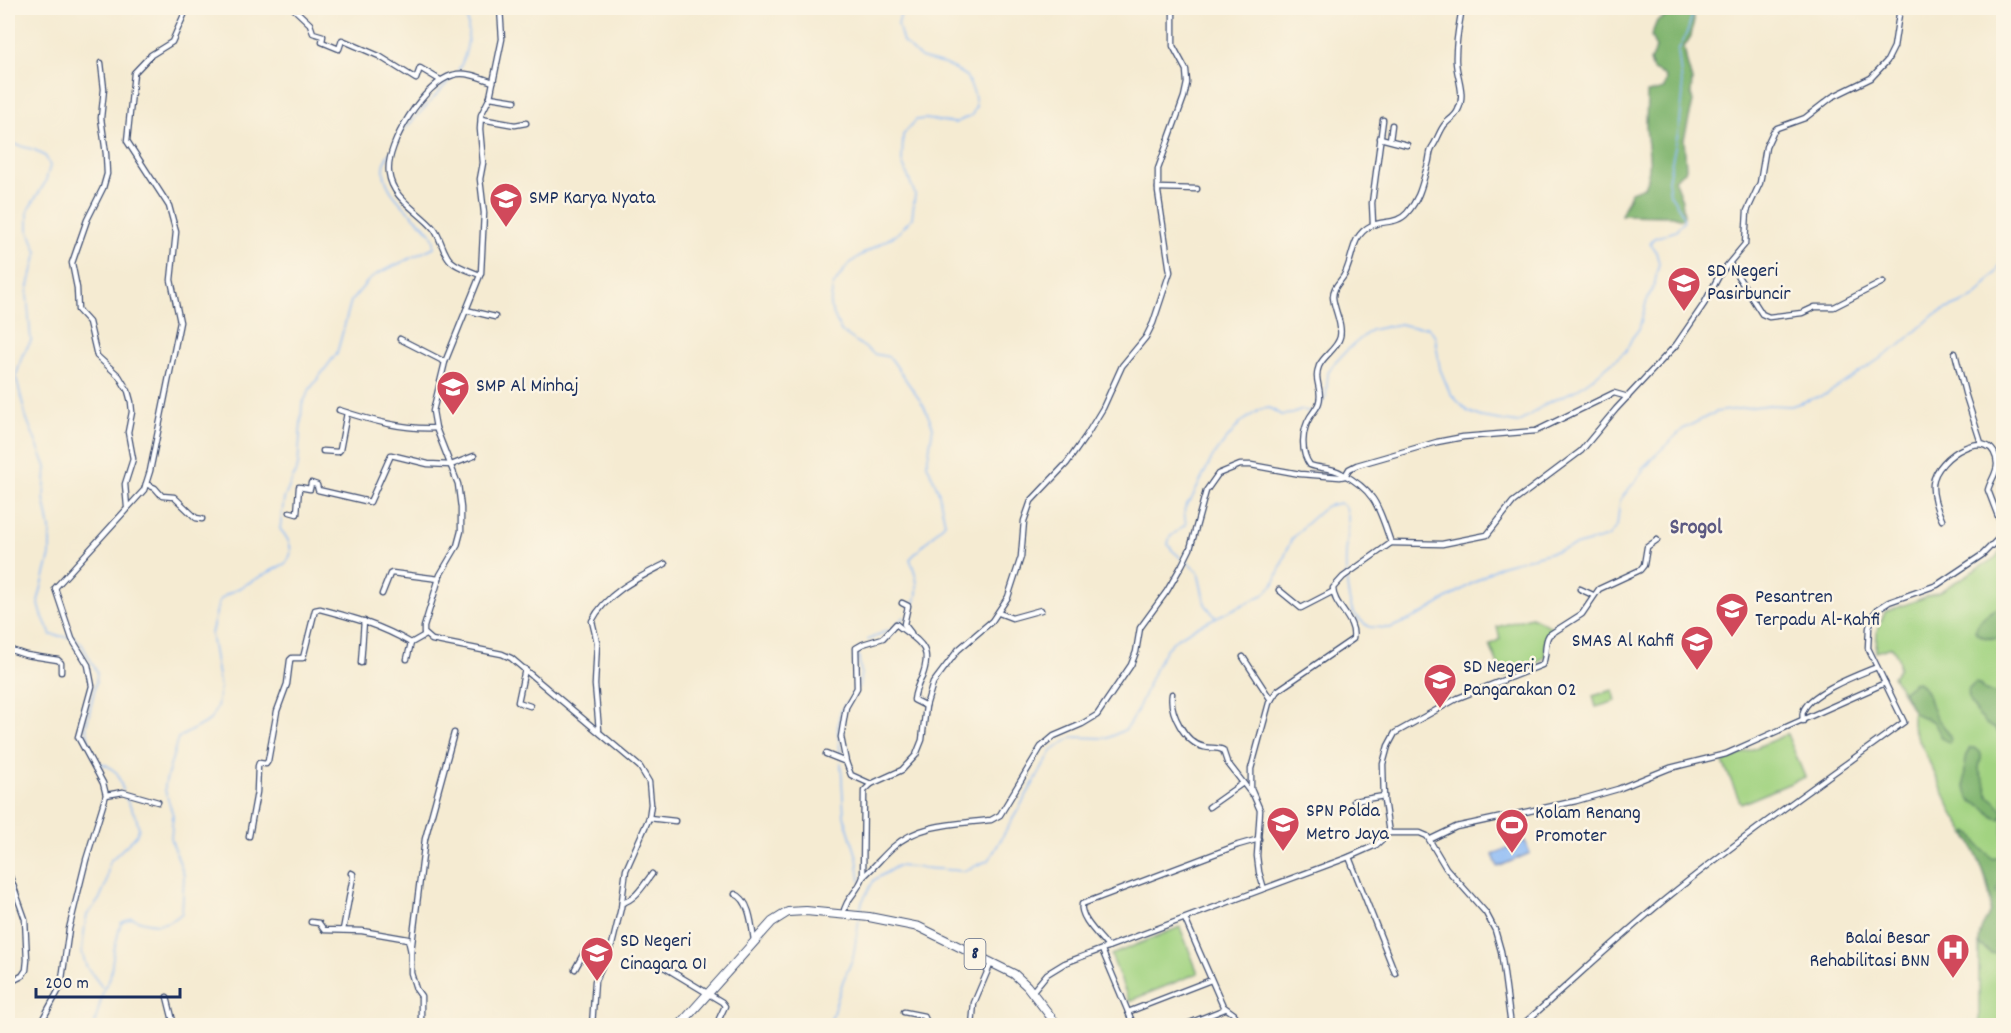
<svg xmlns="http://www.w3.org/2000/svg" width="2011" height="1033" font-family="Dekko,sans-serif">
<rect width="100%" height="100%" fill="#fcf5e5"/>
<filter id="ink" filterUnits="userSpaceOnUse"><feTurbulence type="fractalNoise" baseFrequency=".0167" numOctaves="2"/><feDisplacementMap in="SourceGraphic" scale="12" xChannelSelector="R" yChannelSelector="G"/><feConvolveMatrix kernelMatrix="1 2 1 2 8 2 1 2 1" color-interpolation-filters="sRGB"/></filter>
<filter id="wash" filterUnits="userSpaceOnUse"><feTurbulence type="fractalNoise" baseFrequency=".008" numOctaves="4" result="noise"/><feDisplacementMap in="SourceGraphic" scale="24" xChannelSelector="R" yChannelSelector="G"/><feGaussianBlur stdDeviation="1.35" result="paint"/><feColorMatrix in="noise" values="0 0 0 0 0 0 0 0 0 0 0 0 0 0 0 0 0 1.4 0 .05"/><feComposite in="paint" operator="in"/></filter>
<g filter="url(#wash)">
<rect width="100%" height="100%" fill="#f5ebd2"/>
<!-- green -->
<g fill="#a2d381" stroke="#5e8170" stroke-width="1.5">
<path d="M2003 549V938L2001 930 1984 925 1990 912 1991 903 1986 880 1976 850 1954 815 1912 725V715L1914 713 1893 676C1903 667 1899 657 1892 647L1876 652 1877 631 1885 612 1939 592 1995 558Z"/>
<path d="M1531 617 1552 627 1545 639V656C1532 669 1520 673 1503 677L1490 645 1500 639 1497 627Z"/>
<polygon points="1613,690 1616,701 1596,707 1593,696"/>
<polygon points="1787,734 1805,777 1741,804 1723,762"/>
<polygon points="1180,927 1198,973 1129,1001 1111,955"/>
<polygon points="1979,944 1990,952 2003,955 2004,1025 1979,1026"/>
</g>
<!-- forest -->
<g fill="#81b56f" stroke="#4e7266" stroke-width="1.5">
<path d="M1669 8H1691L1694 20 1691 36 1684 47 1687 63 1692 80 1691 94 1693 102 1684 139 1686 168 1685 172 1674 179 1682 200 1684 216 1681 219 1673 216 1621 215 1631 192 1644 187C1654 165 1647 148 1646 126 1646 115 1647 104 1647 93L1664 89 1666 79 1664 75 1653 70 1650 61 1656 48 1651 36 1657 21 1669 15Z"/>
<path d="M2003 606V634L1996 639C1987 638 1981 638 1975 631 1980 616 1990 611 2003 606Z"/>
<path d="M1917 682C1930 689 1929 704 1935 715 1940 724 1948 728 1951 739L1949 743 1942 738 1934 722 1914 713 1903 691 1913 683Z"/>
<polygon points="1975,683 1979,684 1985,691 1998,694 2003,700 2003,742 1996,729 1988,725 1979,716 1969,699 1968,690"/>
<path d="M1970 748H1974C1987 756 1979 758 1979 769 1980 778 1988 782 1988 796L1995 801 2003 811V815L2000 819C1991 818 1991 813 1985 808 1980 803 1973 804 1969 798 1962 790 1964 756 1970 748Z"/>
<path d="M1968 832 1972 834 1980 847 1993 859 2003 855V874L1997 892 2003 894V926L2001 930 2003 938V955L1991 953 1979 944C1979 940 1979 935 1981 930 1983 923 1989 918 1990 910 1994 884 1976 857 1967 834Z"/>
</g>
<!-- water -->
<polygon fill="#8bbaf6" stroke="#5374aa" stroke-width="1.5" points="1525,841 1530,853 1498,867 1493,855"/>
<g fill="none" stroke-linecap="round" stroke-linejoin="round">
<!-- stream -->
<g stroke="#8bbaf6" stroke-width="1.5">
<path d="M902 8 898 25 903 42 921 58 947 65 966 76 974 93 976 106 972 115 955 123 925 119 916 120 903 135 902 162 915 194 912 218 897 234 858 257 847 266 833 286 830 306 841 331 874 354 889 357 892 360 924 406 933 427 927 464 938 490 945 523 910 559C917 576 922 595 910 611"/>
<path d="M458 71C469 52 471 28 465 8"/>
<polyline points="403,131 453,77"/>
<polyline points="8,133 13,144 35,150 46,157 50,166 45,183 28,210 28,229 37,252 27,294 31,341 22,356 16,377 26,417 46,467 44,498 50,529 50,555 38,601 42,615 51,635 68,637"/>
<path d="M1182 559 1172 550 1168 544 1170 537 1186 524C1184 514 1182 507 1191 500L1213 456 1240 423 1261 409 1270 408 1281 415 1292 414 1302 410 1317 413 1326 396 1328 373 1333 365 1347 350 1371 330 1400 324 1412 327H1428L1435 336 1440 369 1450 393 1467 411 1481 417 1518 423 1547 403 1576 390 1594 377 1626 351 1632 338 1639 329 1646 303 1655 282 1659 263 1656 252 1650 244 1654 238 1676 231 1684 220 1680 209 1670 194 1668 180 1680 123 1683 93 1678 51 1688 30 1692 16 1691 8"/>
<polyline points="1187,561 1198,572 1205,604 1216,618"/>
<polyline points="897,624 904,617"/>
<polyline points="73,636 81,643 97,672 96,682 86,727 93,756 98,762 108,766 117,773 123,790"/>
<polyline points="868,640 888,630"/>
<polyline points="858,654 861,672 859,687"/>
<path d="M841 758C839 739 833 718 847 702"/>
<polyline points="841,763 844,816 857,857 860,881"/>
<path d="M860 912 862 902 874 880 897 866 964 871 989 860 1052 751 1072 737 1108 738 1126 729 1137 711 1157 665 1166 649 1177 638 1200 625 1263 595 1274 584 1291 540 1305 525 1326 506 1340 503 1346 507C1351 523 1347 538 1346 554 1345 566 1347 601 1353 611 1356 617 1364 624 1370 627L1390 628 1424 613 1500 566 1608 537 1617 526 1620 500 1652 460 1641 469 1683 429 1716 412 1768 405 1791 406 1827 394 1899 346 1935 314 1974 298 1996 273 2004 258"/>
<polyline points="102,987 86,966 82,952 85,925 87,915 99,900 106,884 109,862 136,836 139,828 136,817 124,795"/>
<path d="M94 1026 104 988 110 978 114 950 121 923 132 918C150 925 167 928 182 913L184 875 171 839 173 815 165 790V784L178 738 210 720 217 707 220 688 211 634 219 601 226 595 286 563C296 551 289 539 280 529L284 499 298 466 302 405 310 389 337 353 351 301 368 281 377 274 434 247V240L431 233C413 213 369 185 389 153"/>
<polyline points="829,1026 843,981 853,958 859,920"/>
</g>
</g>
</g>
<g filter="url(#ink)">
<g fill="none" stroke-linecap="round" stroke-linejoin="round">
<defs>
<g id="street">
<polyline points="293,8 310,24 313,33 323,36 322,42 339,49 342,40 379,56 416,79 420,68 440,80"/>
<polyline points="500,8 502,39 490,97 481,115 480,129 483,163 480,179 484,213 481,273 445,362 433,411 436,428 458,484 461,508 461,531 457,546 440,575 424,627 424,633 432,640 502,654 511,658 640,767 649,782 651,804 649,818 626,870 621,908 612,945 595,981 592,1026"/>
<polyline points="101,63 104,89 101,118 106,154 107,174 103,188 87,220 72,263 77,288 78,310 89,322 97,356 119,376 128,391 131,402 132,412 128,432 133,459 125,484 127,507"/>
<polyline points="490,97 515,101"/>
<polyline points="481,119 515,125 526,123"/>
<polyline points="1380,138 1407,145"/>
<polyline points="1390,140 1392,125"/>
<polyline points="1158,188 1197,189"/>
<polyline points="1373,224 1372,203 1383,120"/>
<polyline points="1730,264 1762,314 1769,317 1802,313 1815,307 1834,307 1883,282"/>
<path d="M480 275C471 271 459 268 451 261 443 254 441 238 434 229 419 211 392 199 389 173 385 145 425 82 453 75 466 71 481 78 493 82"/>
<polyline points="466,310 495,317"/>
<polyline points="400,339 445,362"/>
<polyline points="1955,353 1965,393 1981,443"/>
<path d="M339 410C369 420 404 430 436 428"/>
<polyline points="323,451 338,452 340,450 347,413"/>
<polyline points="146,484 155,488 162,496 174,497 196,518 202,519"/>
<polyline points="290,512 297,514 299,487 310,489 311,483 317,485 318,490 370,502 391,455 428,464 451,465 474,456"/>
<path d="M1942 520C1937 509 1932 497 1933 484 1935 456 1994 422 1997 464 1997 474 1990 481 1988 490L2004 532"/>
<polyline points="1391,543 1442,544 1487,535 1513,502 1581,451 1616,409 1676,345 1704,304 1720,274 1745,244 1747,211 1760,183 1766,147 1773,132 1777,128 1805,118 1832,97 1871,78 1887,61 1894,47 1900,8"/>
<polyline points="1580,589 1593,595"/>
<polyline points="1279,590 1301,608 1332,592"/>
<polyline points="382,594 390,574 392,573 439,579"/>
<polyline points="902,603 908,606 904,624 911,633"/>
<polyline points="999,613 1012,618 1041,610"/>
<polyline points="8,649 26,655 58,660 61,663 61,672"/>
<polyline points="1243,657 1271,700"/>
<polyline points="407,659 411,643"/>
<polyline points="361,663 364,621"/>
<polyline points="525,669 518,702 530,706"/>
<path d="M1172 694C1169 712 1185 743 1204 747 1210 749 1216 747 1223 750L1227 762 1251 793"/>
<path d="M1803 721C1803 720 1802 713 1803 712 1808 693 1860 674 1877 667"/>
<path d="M599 730 595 685 597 642 592 621C606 593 638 578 665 564"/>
<polyline points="826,754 846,762 851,775 871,784"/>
<path d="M846 762 841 737 846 707 857 688 856 648 863 644 883 638 896 624C918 642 934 645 922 677 918 684 915 692 914 700L926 706"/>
<polyline points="106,795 123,792 158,802"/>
<polyline points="1354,801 1384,796"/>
<polyline points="1209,807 1243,783"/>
<polyline points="649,818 675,821"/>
<path d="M1389 833 1384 800 1383 764 1388 746 1395 733 1458 698 1542 665C1548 656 1543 644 1549 635L1582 614 1599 589 1640 570 1644 565 1647 547 1657 540"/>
<path d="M249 836 257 792 258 766 259 763 266 764 268 761 277 711 287 684 290 660 292 658H303L315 610 320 609C354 618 380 625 411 643L425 635"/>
<polyline points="1431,839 1456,827 1576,801 1618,789 1670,768 1726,754 1885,683"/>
<polyline points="1349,857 1395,973"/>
<polyline points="8,871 25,919 27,960 26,970 22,976 8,983"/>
<path d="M864 876C874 867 883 856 893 847 920 823 957 824 991 820L1000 815 1041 747 1054 736 1082 724 1097 715 1131 665 1136 652 1140 628 1167 591 1182 565 1190 549 1206 491 1218 474 1240 465H1251L1300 474 1340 477 1345 476 1349 469 1357 465 1437 442 1463 437 1536 431 1614 393 1628 397"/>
<path d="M1264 889 1259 872 1257 856 1260 810 1251 789V769L1269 703 1277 691 1353 639C1357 619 1333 606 1333 588L1343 577 1391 543C1379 508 1376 491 1341 473 1332 467 1320 469 1310 465 1300 452 1302 430 1310 417 1313 412 1318 407 1319 402 1323 389 1313 381 1319 366 1324 355 1337 349 1340 337 1343 324 1334 310 1333 297 1333 288 1338 284 1343 277 1350 267 1351 251 1357 239 1372 214 1393 229 1407 213 1421 197 1422 183 1428 164 1430 158 1429 151 1433 146 1437 140 1439 133 1443 127 1447 120 1455 118 1458 110 1466 94 1457 78 1456 62 1455 44 1459 25 1462 8"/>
<path d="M735 894C750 899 752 927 754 941"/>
<path d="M622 903C636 899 643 886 652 874"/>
<path d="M843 915C845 899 858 892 863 877L864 791 871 784 902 770 916 755 922 740 926 706 933 683 958 650 992 621 1008 597 1021 557 1024 521 1031 501 1067 463 1086 436 1103 408 1122 366 1146 337 1153 323 1170 272 1158 192V169L1184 97 1187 83 1186 70 1173 46V8"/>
<polyline points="1185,919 1223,1006 1234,1014 1243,1026"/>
<polyline points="311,922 319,923 324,930 362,931 408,939 411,952 411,973 416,989 421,996 421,1026"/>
<polyline points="343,930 353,877 353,874 351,873"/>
<path d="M1108 947C1100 936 1079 918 1082 904L1238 845 1259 839"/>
<polyline points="1102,950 1134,1026"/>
<polyline points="411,952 425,839 454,733"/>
<polyline points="659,968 664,967 722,1002 725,1006 719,1019"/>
<polyline points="575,969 585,951 594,949 608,954"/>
<polyline points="1032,992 1047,974 1065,963 1349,857 1376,845 1389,833 1420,833 1427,836 1446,868 1486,913 1495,930 1501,951 1511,1026"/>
<polyline points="904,1012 924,1016 929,1026"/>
<polyline points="1128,1012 1211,980"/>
<polyline points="39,1026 61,986 69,929 86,860 106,795 103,783 78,737 92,686 88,665 72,639 55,588 144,490 150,471 180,322 171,280 176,232 169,206 127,141 134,73 151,55 172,42 187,8"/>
<polyline points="166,1026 173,1021 167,997"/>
<polyline points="972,1026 974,1003 991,963"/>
<polyline points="1182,1026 1225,1009"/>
<path d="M1521 1026C1572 982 1620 935 1673 893 1747 833 1826 779 1904 722L1868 648 1869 628 1873 615 1878 609 1889 602 1937 585 1982 555 2004 533"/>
</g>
<polyline id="highway" points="679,1026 772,922 788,912 806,911 869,917 919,927 1014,974 1027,986 1058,1026"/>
</defs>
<!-- street casing -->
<use href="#street" stroke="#3c4b6f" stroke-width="7"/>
<!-- highway casing -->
<use href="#highway" stroke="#3c4b6f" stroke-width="10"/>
<!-- street -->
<use href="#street" stroke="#fff" stroke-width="4.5"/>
<!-- highway -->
<use href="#highway" stroke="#fff" stroke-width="8"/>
</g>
</g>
<!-- icons -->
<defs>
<symbol id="school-pin" viewBox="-11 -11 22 30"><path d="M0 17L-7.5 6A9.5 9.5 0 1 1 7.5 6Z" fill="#d1495b" stroke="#fcf5e5"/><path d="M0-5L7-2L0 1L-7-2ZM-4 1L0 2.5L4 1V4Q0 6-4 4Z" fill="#fff"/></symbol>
<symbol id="university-pin" viewBox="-11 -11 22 30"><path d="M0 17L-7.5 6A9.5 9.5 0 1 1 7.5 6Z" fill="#d1495b" stroke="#fcf5e5"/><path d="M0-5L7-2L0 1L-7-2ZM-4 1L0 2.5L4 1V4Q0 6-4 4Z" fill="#fff"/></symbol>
<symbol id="stadium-pin" viewBox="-11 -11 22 30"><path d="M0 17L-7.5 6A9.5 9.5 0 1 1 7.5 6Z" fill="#d1495b" stroke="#fcf5e5"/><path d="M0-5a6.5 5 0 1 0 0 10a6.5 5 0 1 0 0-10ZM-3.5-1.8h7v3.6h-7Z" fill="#fff"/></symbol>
<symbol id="hospital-pin" viewBox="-11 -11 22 30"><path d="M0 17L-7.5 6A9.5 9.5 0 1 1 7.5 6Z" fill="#d1495b" stroke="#fcf5e5"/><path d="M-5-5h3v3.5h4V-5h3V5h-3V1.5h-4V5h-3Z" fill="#fff"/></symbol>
</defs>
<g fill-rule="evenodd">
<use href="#school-pin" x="487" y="180" width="38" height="52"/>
<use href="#school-pin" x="1665" y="264" width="38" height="52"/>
<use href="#school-pin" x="434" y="368" width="38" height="52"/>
<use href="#school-pin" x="1713" y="590" width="38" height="52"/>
<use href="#school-pin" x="1678" y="623" width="38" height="52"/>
<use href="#school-pin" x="1421" y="661" width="38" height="52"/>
<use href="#university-pin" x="1264" y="804" width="38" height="52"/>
<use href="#stadium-pin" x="1493" y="806" width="38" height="52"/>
<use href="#hospital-pin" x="1934" y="931" width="38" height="52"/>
<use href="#school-pin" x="578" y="934" width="38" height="52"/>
</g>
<g text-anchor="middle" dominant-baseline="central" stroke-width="5" stroke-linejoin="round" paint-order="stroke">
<!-- shield labels -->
<rect fill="#fcf5e5" stroke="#5e6a86" stroke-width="1.5" x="964.5" y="939" width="21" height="30" rx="4.5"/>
<g font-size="18" font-weight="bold" fill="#1b2f5e">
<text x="975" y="954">8</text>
</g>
<!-- poi labels -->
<g font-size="20" fill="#1b2f5e" stroke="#fcf5e5" text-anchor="start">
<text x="529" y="199">SMP Karya Nyata</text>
<text x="1707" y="272">SD Negeri<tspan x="1707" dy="23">Pasirbuncir</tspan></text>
<text x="476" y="387">SMP Al Minhaj</text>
<text x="1755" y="598">Pesantren<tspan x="1755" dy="23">Terpadu Al-Kahfi</tspan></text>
<text x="1674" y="642" text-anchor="end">SMAS Al Kahfi</text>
<text x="1463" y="668">SD Negeri<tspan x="1463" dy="23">Pangarakan 02</tspan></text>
<text x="1306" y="812">SPN Polda<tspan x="1306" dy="23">Metro Jaya</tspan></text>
<text x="1535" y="814">Kolam Renang<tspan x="1535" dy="23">Promoter</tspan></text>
<text x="1930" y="939" text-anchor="end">Balai Besar<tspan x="1930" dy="23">Rehabilitasi BNN</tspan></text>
<text x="620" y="942">SD Negeri<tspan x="620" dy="23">Cinagara 01</tspan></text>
</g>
<!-- quarter labels -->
<g font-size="22" font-weight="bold" fill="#5c5a83" stroke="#fcf5e5">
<text x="1696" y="528">Srogol</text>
</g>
</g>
<!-- margin -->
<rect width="2011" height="1033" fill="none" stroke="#fcf5e5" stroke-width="30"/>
<!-- scale -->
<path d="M36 988v9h144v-9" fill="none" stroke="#1b2f5e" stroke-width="3"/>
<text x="45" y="988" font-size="18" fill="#1b2f5e" stroke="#fcf5e5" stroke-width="4.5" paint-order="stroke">200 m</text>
</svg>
